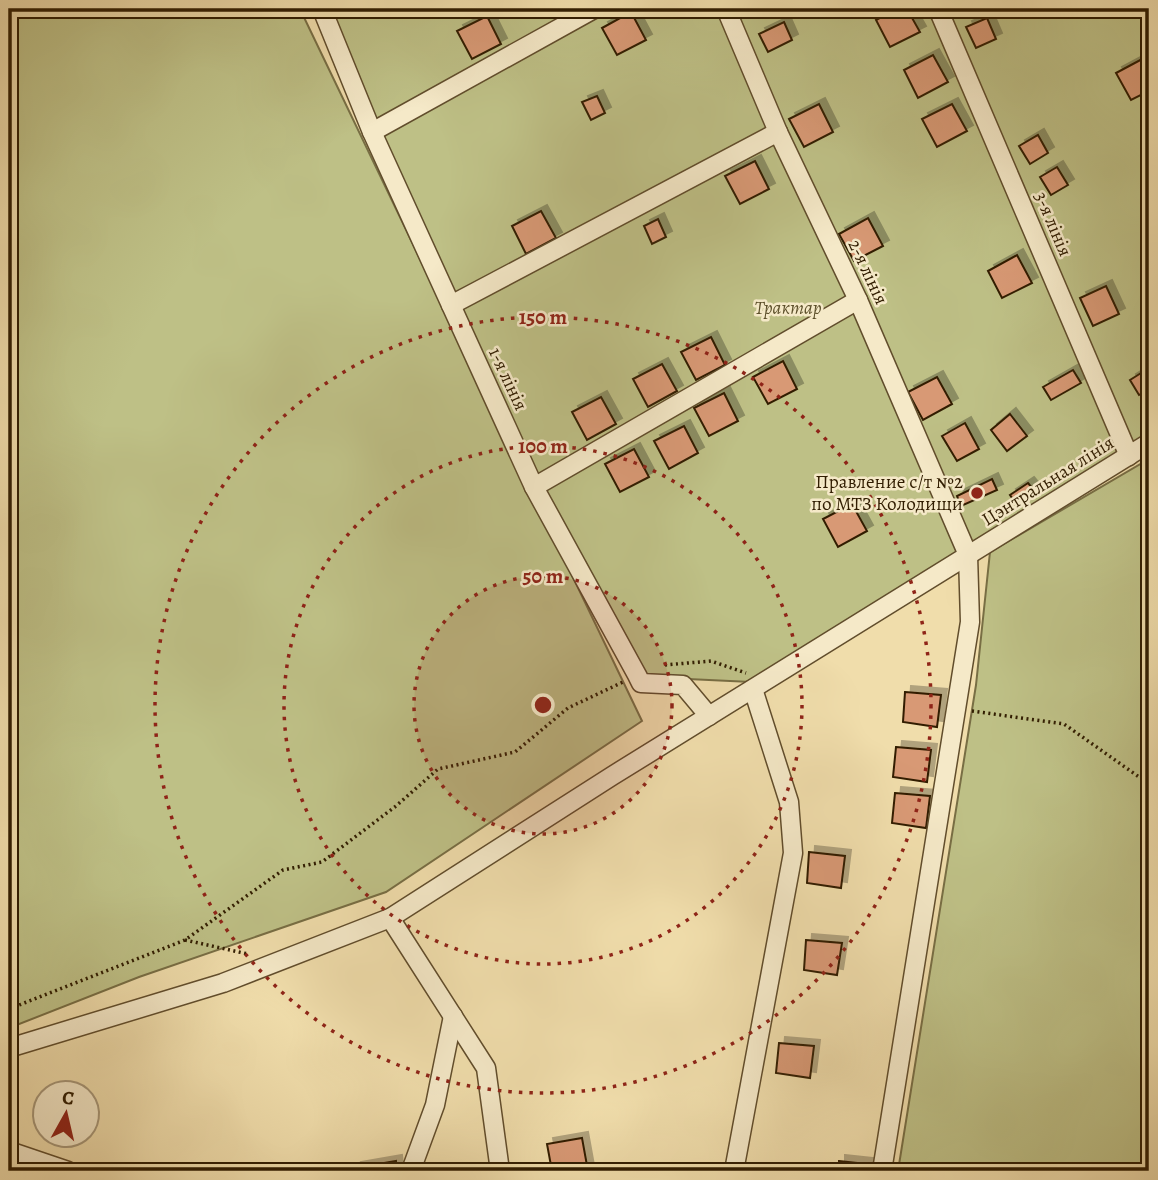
<svg xmlns="http://www.w3.org/2000/svg" width="1158" height="1180" font-family="Alegreya,serif">
<defs>
<filter id="shadow"><feDropShadow dx="6" dy="-6" stdDeviation="0" flood-color="#0004"/></filter>
</defs>
<rect width="100%" height="100%" fill="#f0ddab"/>
<filter id="stains"><feTurbulence type="fractalNoise" baseFrequency=".00286" numOctaves="4"/><feColorMatrix values="0 0 0 0 .2 0 0 0 0 .09 0 0 0 0 .02 0 0 0 .5 -.17"/></filter>
<radialGradient id="worn" r=".72"><stop offset=".6" stop-color="#630" stop-opacity="0"/><stop offset="1" stop-color="#630" stop-opacity=".3"/></radialGradient>
<!-- green -->
<g fill="#bec086" stroke="#786e44" stroke-width="2">
<polygon points="9,9 300,9 642,721 386,892 139,977 9,1028"/>
<polygon points="329,9 1149,9 1149,434 751,682 646,677 541,484 379,130"/>
<polygon points="1149,459 1149,1171 898,1171 976,685 990,552"/>
</g>
<!-- building -->
<g fill="#d89975" stroke="#311d01" stroke-width="2" filter="url(#shadow)">
<polygon points="896,9 907,9 920,32 890,47 876,20"/>
<polygon points="631,12 646,40 617,55 602,28"/>
<polygon points="487,16 501,44 472,59 457,31"/>
<polygon points="987,18 996,39 976,48 966,27"/>
<polygon points="784,22 792,40 768,52 759,34"/>
<polygon points="933,55 948,82 918,98 904,70"/>
<polygon points="1146,57 1149,64 1149,91 1131,100 1116,73"/>
<polygon points="597,96 605,113 591,120 582,102"/>
<polygon points="819,104 833,132 804,147 789,119"/>
<polygon points="952,104 967,131 937,147 922,119"/>
<polygon points="1038,135 1048,153 1030,164 1019,146"/>
<polygon points="755,161 769,189 740,204 725,176"/>
<polygon points="1057,167 1068,185 1051,195 1040,177"/>
<polygon points="541,211 556,238 526,254 512,226"/>
<polygon points="868,218 883,246 854,261 839,234"/>
<polygon points="658,219 666,237 652,244 644,226"/>
<polygon points="1017,255 1032,283 1002,298 988,271"/>
<polygon points="1106,286 1119,314 1093,326 1080,298"/>
<polygon points="711,337 725,365 696,380 681,352"/>
<polygon points="783,361 797,389 768,404 753,377"/>
<polygon points="662,364 677,391 648,407 633,379"/>
<polygon points="1149,368 1149,389 1139,395 1130,380"/>
<polygon points="1073,370 1081,383 1051,400 1043,387"/>
<polygon points="937,377 952,404 923,420 908,392"/>
<polygon points="724,393 738,421 709,436 694,408"/>
<polygon points="601,397 616,424 587,440 572,412"/>
<polygon points="1010,414 1027,436 1007,451 991,430"/>
<polygon points="965,423 979,449 957,461 942,436"/>
<polygon points="684,426 698,453 669,469 654,441"/>
<polygon points="634,449 649,477 620,492 605,464"/>
<polygon points="992,479 997,490 961,506 957,496"/>
<polygon points="1028,483 1033,489 1015,502 1010,495"/>
<polygon points="852,504 867,531 838,547 823,519"/>
<polygon points="905,692 941,695 937,727 903,722"/>
<polygon points="896,747 931,750 927,782 893,777"/>
<polygon points="895,793 930,796 926,828 892,823"/>
<polygon points="809,852 845,856 841,888 807,883"/>
<polygon points="806,940 842,943 837,975 804,970"/>
<polygon points="779,1043 814,1046 810,1078 776,1073"/>
<polygon points="582,1138 588,1171 552,1171 547,1144"/>
<polygon points="396,1161 397,1171 356,1171 355,1168"/>
<polygon points="839,1161 875,1165 874,1171 839,1171"/>
</g>
<g fill="none" stroke-linecap="round" stroke-linejoin="round">
<defs>
<g id="minor">
<polyline points="322,9 372,132 534,487 637,675 641,683 683,685 709,716"/>
<polyline points="726,9 778,132 858,300 968,555 970,622 882,1171"/>
<polyline points="938,9 1129,456"/>
<polyline points="372,132 594,9"/>
<polyline points="451,305 778,132"/>
<polyline points="534,487 858,300"/>
<polyline points="390,918 486,1068 500,1171"/>
<polyline points="9,1048 223,983 390,918 612,776 1149,443"/>
<polyline points="9,1151 68,1171"/>
<polyline points="413,1171 413,1165 435,1105 453,1016"/>
<polyline points="734,1171 793,853 789,802 753,689"/>
</g>
</defs>
<!-- minor casing -->
<use href="#minor" stroke="#614d2c" stroke-width="21"/>
<!-- path -->
<g stroke="#311d01" stroke-width="3.5" stroke-dasharray="2 3.5" stroke-linecap="butt">
<polyline points="665,665 711,661 746,673"/>
<polyline points="972,711 1064,724 1149,784"/>
<polyline points="185,940 248,954"/>
<polyline points="9,1009 185,940 283,870 322,862 396,806 438,769 515,752 568,708 623,682"/>
</g>
<!-- minor -->
<use href="#minor" stroke="#f5e9c8" stroke-width="18"/>
</g>
<!-- distance rings -->
<circle cx="543" cy="705" r="129" fill="#8f2418" fill-opacity=".12"/>
<g fill="none" stroke="#8f2418" stroke-width="3.5" stroke-dasharray="3.5 7">
<circle cx="543" cy="705" r="129"/>
<circle cx="543" cy="705" r="259"/>
<circle cx="543" cy="705" r="388"/>
</g>
<!-- markers -->
<circle fill="#8f2418" stroke="#f5e9c8" stroke-width="2.5" cx="977" cy="493" r="7"/>
<g text-anchor="middle" dominant-baseline="central" stroke-width="5" stroke-linejoin="round" paint-order="stroke">
<!-- street labels -->
<g font-size="19" fill="#311d01" stroke="#f5e9c8">
<text transform="translate(1053 224) rotate(67)">3-я лінія</text>
<text transform="translate(868 272) rotate(65)">2-я лінія</text>
<text transform="translate(508 379) rotate(65)">1-я лінія</text>
<text transform="translate(1048 481) rotate(-32)">Цэнтральная лінія</text>
</g>
<!-- park labels -->
<g font-size="19" font-style="italic" fill="#5b4e29" stroke="#f5e9c8">
<text x="788" y="308">Трактар</text>
</g>
<!-- poi labels -->
<g font-size="19" fill="#311d01" stroke="#f5e9c8" text-anchor="end">
<text x="963" y="482">Правление с/т №2<tspan x="963" dy="22">по МТЗ Колодищи</tspan></text>
</g>
</g>
<circle cx="543" cy="705" r="10" fill="#8f2418" stroke="#f5e9c8" stroke-width="3.5"/>
<g font-size="21" text-anchor="middle" font-weight="bold" fill="#8f2418" stroke="#f5e9c8" stroke-width="5" stroke-linejoin="round" paint-order="stroke">
<text x="543" y="324">150 m</text>
<text x="543" y="453">100 m</text>
<text x="543" y="583">50 m</text>
</g>
<!-- margin -->
<rect width="1158" height="1180" fill="none" stroke="#f0ddab" stroke-width="35"/>
<rect x="10" y="10" width="1137" height="1159" fill="none" stroke="#311d01" stroke-width="3.5"/>
<rect x="18" y="18" width="1123" height="1145" fill="none" stroke="#311d01" stroke-width="2"/>
<!-- north arrow -->
<g transform="translate(66 1114) rotate(8)"><circle r="33" fill="#f5e9c8" stroke="#a79778" stroke-width="2"/>
<path d="M0-5L12 26L0 18L-12 26Z" fill="#8f2418"/>
<text y="-10" font-size="19" font-weight="bold" text-anchor="middle" fill="#311d01">С</text>
</g>
<rect width="100%" height="100%" filter="url(#stains)"/>
<rect width="100%" height="100%" fill="url(#worn)"/>
</svg>
